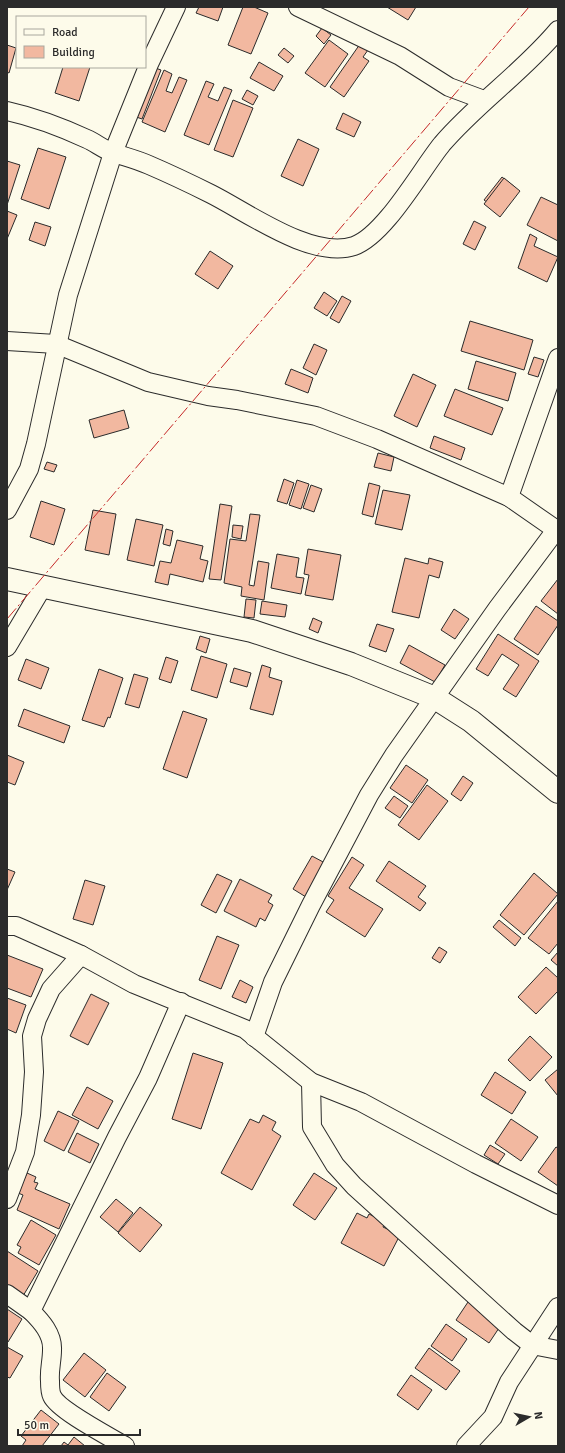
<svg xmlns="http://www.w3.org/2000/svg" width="565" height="1453" font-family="Signika,sans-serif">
<rect width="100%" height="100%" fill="#fdfbea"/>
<!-- building -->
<g fill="#f2b8a0" stroke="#2b2b2b">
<polygon points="199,7 223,7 218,21 196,13"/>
<polygon points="243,7 254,7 268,13 251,54 228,45"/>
<polygon points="387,7 416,7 408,20"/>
<polygon points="322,28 331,35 324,44 316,36"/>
<polygon points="329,40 348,54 325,87 305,73"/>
<polygon points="360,44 368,50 363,57 369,61 344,97 330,87"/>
<polygon points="7,45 16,48 9,73 7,72"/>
<polygon points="284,48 294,56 288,63 278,55"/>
<polygon points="259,62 283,76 274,91 250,78"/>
<polygon points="150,66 161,70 142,119 131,115"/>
<polygon points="63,67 90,67 79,101 55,93"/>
<polygon points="164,70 172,74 166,91 172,93 179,77 187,80 165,132 142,122"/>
<polygon points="206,81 214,84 208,97 218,101 224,87 232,90 209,145 184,135"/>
<polygon points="247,90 258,96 253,105 242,99"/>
<polygon points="233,100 253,108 233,157 214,150"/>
<polygon points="343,113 361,122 354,137 336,129"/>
<polygon points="298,139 319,149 303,186 281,176"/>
<polygon points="38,148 66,157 49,209 21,199"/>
<polygon points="7,161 20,165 7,205"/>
<polygon points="502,177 516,188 499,211 484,200"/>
<polygon points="504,178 520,191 500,217 484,204"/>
<polygon points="541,197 558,205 558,241 527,225"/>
<polygon points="7,211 17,215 7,239"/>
<polygon points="474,221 486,227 475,250 463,244"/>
<polygon points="35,222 51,227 45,246 29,240"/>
<polygon points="530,234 537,238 534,246 558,257 547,282 518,268"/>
<polygon points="210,251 233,266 218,289 195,274"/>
<polygon points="324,292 337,301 327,316 314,308"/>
<polygon points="342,296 351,301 339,323 330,318"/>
<polygon points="470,321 533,340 524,370 461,351"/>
<polygon points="314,344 327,350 316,375 303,368"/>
<polygon points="534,357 544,360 538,377 528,374"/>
<polygon points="476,361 516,373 508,401 468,389"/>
<polygon points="291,369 313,378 308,393 285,384"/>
<polygon points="413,374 436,385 417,427 394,416"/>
<polygon points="455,389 503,408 492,435 444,416"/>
<polygon points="124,410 129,428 94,438 89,420"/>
<polygon points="434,436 465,448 461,460 430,448"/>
<polygon points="378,453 394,457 391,471 374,467"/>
<polygon points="47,462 57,465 54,472 44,469"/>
<polygon points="284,479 294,483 287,504 277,501"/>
<polygon points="297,480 309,484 301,509 289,505"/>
<polygon points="369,483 380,486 373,517 362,514"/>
<polygon points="311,485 322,489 314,512 303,508"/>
<polygon points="383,490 410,495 402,530 375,524"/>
<polygon points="41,501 65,509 54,545 30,537"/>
<polygon points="220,504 232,506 221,580 209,579"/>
<polygon points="93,510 116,514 109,555 85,550"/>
<polygon points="250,514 260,515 249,585 254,586 258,561 269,563 264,600 241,596 242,587 224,583 230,539 246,541"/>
<polygon points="136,519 163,525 154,566 127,560"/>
<polygon points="233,525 243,526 241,539 232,537"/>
<polygon points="166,529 173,531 170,546 163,544"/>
<polygon points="177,540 203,546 200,559 208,561 203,582 170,574 168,585 155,582 160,561 171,563"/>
<polygon points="308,549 341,555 333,600 305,595 309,575 304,574"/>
<polygon points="277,554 299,558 296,577 304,578 301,594 271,588"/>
<polygon points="405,558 428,564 429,558 443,562 439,578 429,575 419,618 392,612"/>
<polygon points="558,579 558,614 541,601"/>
<polygon points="246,599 256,600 254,618 244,617"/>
<polygon points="262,601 287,605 285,617 260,614"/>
<polygon points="536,606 558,621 558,625 538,655 514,639"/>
<polygon points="454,609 469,619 455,639 441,630"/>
<polygon points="313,618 322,622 318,633 309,629"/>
<polygon points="377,624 394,629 386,652 369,646"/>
<polygon points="498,634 539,661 516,697 503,689 519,665 502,654 488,676 476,669"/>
<polygon points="200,636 210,639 206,653 196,649"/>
<polygon points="409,645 445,665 435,682 400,663"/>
<polygon points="201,656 227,664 217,698 191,690"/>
<polygon points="166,657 178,661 171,683 159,679"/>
<polygon points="26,659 49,668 41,689 18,680"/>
<polygon points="262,665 271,668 269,677 282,681 273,715 250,709"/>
<polygon points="234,668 251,673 247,687 230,682"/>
<polygon points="99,669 123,678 110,718 108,717 104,727 82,720"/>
<polygon points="134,674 148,678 139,708 125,704"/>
<polygon points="24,709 70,726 64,743 18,726"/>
<polygon points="183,711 207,719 187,778 163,769"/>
<polygon points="7,755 24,762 15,785 7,782"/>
<polygon points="406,765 428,780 412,803 390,788"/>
<polygon points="463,776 473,783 461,801 451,794"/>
<polygon points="427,785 448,801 419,840 398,825"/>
<polygon points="394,796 408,806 400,818 385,808"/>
<polygon points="312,856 325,863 306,897 293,889"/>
<polygon points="352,857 364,865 349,888 383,909 365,937 326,912 334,900 328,896"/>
<polygon points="389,861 426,886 418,897 426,903 420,911 376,881"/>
<polygon points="7,869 15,872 7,890"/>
<polygon points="534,873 558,894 524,935 500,915"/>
<polygon points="217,874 232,881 216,913 201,905"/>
<polygon points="240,879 272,895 268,902 273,905 265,921 260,918 256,927 224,911"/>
<polygon points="85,880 105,886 93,925 73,919"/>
<polygon points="558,901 558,943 549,954 528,938"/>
<polygon points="499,920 521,938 515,946 493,927"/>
<polygon points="217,936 239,945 221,989 199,980"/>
<polygon points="439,947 447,952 440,963 432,958"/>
<polygon points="558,952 558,966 551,960"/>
<polygon points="7,955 43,969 31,997 7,988"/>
<polygon points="546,967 558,978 558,991 536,1014 518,997"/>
<polygon points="240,980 253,987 246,1003 232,997"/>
<polygon points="91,994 109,1003 88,1045 70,1036"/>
<polygon points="7,998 26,1005 16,1033 7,1029"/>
<polygon points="530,1036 552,1057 530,1081 508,1060"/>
<polygon points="193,1053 223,1063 201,1129 172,1119"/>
<polygon points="558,1069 558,1096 545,1080"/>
<polygon points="495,1072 526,1092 512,1114 481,1095"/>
<polygon points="87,1087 113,1101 98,1129 72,1115"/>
<polygon points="58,1111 79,1121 64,1151 44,1141"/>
<polygon points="263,1115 276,1122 272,1130 281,1136 252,1190 221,1173 250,1119 259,1123"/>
<polygon points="511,1119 538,1137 521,1161 495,1143"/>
<polygon points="77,1133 99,1144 90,1163 68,1152"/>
<polygon points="490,1145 505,1154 498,1164 484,1155"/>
<polygon points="556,1147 558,1148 558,1186 538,1172"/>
<polygon points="27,1173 36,1177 34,1182 38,1183 35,1189 70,1204 59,1229 17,1210 23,1195 18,1193"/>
<polygon points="314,1173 337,1188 315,1220 293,1205"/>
<polygon points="116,1199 133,1213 118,1232 100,1217"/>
<polygon points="140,1207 162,1225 140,1252 118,1233"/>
<polygon points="357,1213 367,1218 369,1214 385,1222 383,1227 400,1235 384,1266 341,1243"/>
<polygon points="31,1220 56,1235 39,1265 18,1253 21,1247 17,1245"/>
<polygon points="7,1251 38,1271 23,1296 7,1286"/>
<polygon points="468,1302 501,1325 489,1343 456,1320"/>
<polygon points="7,1309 22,1319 8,1342 7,1342"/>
<polygon points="446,1324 467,1339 452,1361 431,1346"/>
<polygon points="7,1347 23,1356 10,1378 7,1377"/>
<polygon points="429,1348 460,1371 446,1390 415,1368"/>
<polygon points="84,1353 106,1370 85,1397 63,1380"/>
<polygon points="107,1373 126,1387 109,1411 90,1397"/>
<polygon points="411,1375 432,1390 418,1410 397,1395"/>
<polygon points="41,1410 59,1424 42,1446 22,1446 26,1440 21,1436"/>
<polygon points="74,1437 85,1446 61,1446 64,1442 68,1445"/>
</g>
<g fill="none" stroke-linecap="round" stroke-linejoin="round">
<defs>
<g id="minor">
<polyline points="298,7 400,56 449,87 484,100"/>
<path d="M7 111C34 117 61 127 87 139 96 143 104 150 114 153 126 157 138 160 149 165 170 174 191 184 211 194 247 212 312 260 354 246 385 235 421 170 442 144 477 103 523 72 558 30"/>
<polyline points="7,341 56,344 148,382 208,396 237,400 316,416 377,439 509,497 558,531"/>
<polyline points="509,497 558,358"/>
<polyline points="7,510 29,469 36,444 68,295 113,153 149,64 176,7"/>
<polyline points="7,647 42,588"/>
<polyline points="7,926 16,926 23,929 81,955 134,984 245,1029 311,1082 361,1102 476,1164 558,1205"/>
<polyline points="254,1037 273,982 311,905 369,795 394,755 497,609 556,530"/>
<polyline points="311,1082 312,1127 335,1165 354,1186 514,1331 532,1345 558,1350"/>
<polyline points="7,1199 25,1152 31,1115 34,1072 32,1036 37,1019 51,989 81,955"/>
<polyline points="7,1294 31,1311"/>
<path d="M125 1446C110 1437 58 1410 52 1396 50 1392 50 1385 50 1381 49 1370 52 1361 52 1350 53 1334 41 1321 31 1311L117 1137 148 1078 181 1002"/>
<polyline points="466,1446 493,1417 509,1382 558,1307"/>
</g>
<polyline id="major" points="7,579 252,631 351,664 435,698 471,721 558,792"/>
</defs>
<!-- minor casing -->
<use href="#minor" stroke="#2b2b2b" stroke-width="20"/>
<!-- major casing -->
<use href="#major" stroke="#2b2b2b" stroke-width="24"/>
<!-- minor -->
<use href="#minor" stroke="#fdfbea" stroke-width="18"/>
<!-- major -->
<use href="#major" stroke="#fdfbea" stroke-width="22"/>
<!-- power -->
<polyline stroke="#c62828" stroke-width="1" stroke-dasharray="14 3 2 3" stroke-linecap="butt" points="7,619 529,7"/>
</g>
<!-- border -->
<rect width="565" height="1453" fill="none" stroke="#2b2b2b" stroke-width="16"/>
<!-- legend -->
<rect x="16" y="16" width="130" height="52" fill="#fdfbea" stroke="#a9a89e"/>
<rect x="24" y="29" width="20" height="6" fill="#fdfbea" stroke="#a9a89e"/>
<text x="52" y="36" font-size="12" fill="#2b2b2b">Road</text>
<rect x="24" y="46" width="20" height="12" fill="#f2b8a0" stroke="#a9a89e"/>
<text x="52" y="56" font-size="12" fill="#2b2b2b">Building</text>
<!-- north arrow -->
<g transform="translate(529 1417) rotate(81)" stroke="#fdfbea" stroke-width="3" paint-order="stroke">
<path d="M0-3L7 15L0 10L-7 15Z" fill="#2b2b2b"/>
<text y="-6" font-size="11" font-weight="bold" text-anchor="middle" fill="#2b2b2b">N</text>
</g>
<!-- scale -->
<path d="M18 1429v6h122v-6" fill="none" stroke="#2b2b2b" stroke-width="2"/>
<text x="24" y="1429" font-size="12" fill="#2b2b2b" stroke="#fdfbea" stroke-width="3" paint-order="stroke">50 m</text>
</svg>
